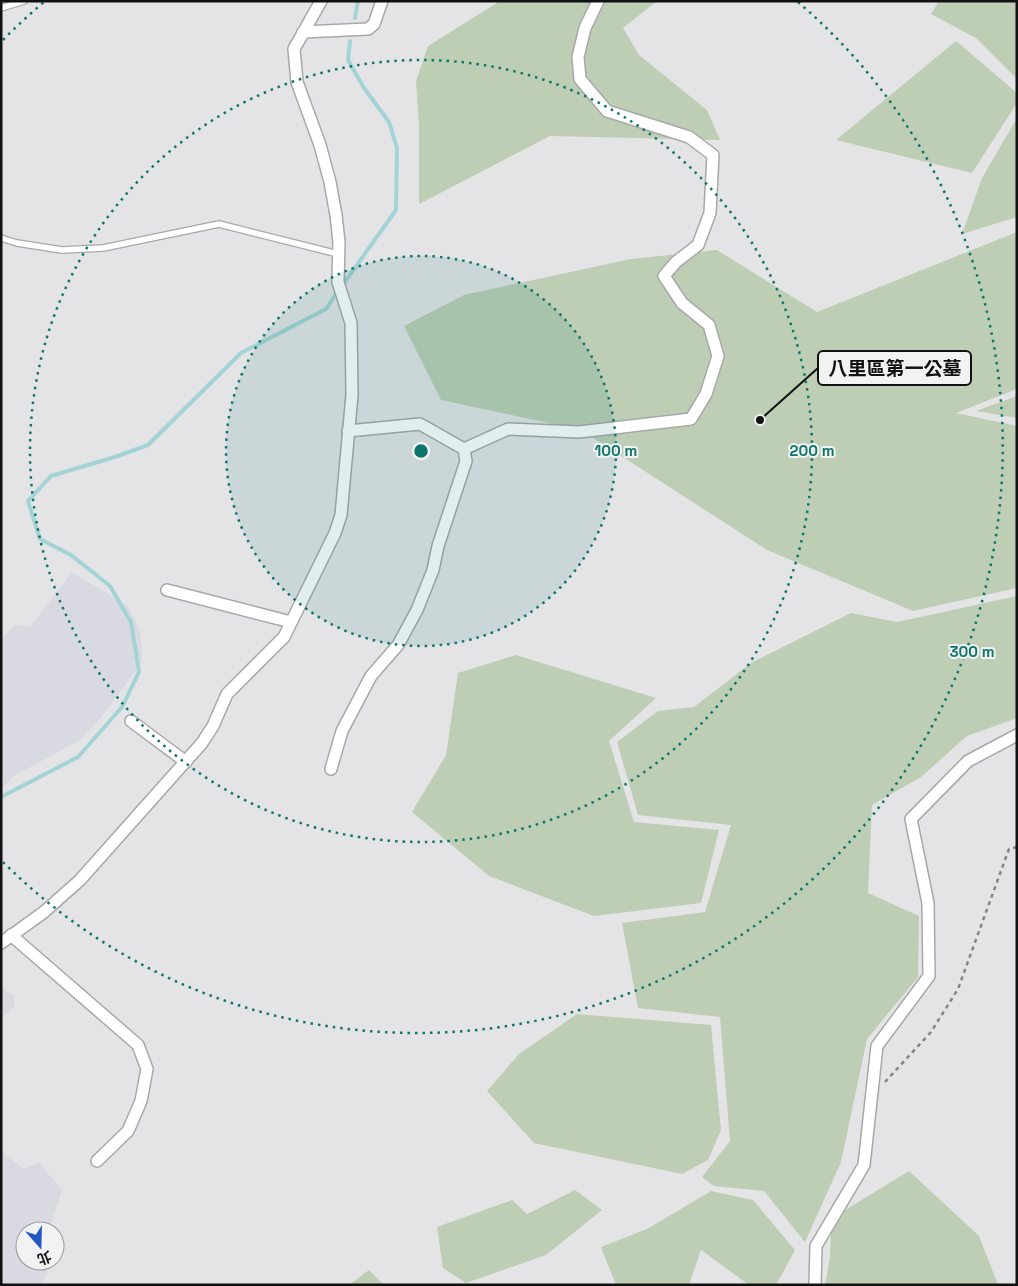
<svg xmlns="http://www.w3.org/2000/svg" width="1018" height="1286" font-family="'Space Grotesk','Noto Sans TC',sans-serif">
<rect width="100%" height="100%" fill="#e4e4e6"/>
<!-- built -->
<g fill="#d9d9e2">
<polygon points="72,572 128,606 139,628 141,639 142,662 96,724 80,740 14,776 1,789 1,640 15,625 30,627"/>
<polygon points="1,987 14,996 14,1007 1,1019"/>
<polygon points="1,1150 23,1169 39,1163 62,1190 50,1227 52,1231 25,1231 25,1261 52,1261 41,1285 1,1285"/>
</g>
<!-- green -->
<g fill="#bdceb4">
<polygon points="500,1 657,1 623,28 639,55 707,110 720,140 550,136 419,204 419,124 416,81 428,46"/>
<polygon points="939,1 1017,1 1017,79 976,38 931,14"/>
<polygon points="956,41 1017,93 1017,103 972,173 836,140"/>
<polygon points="1017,118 1017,217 962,234 982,178"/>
<polygon points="1017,232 1017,389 956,413 1017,426 1017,588 913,611 767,550 581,430 441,400 404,326 464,295 631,259 717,250 817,312"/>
<polygon points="1017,396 1017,418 976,411"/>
<polygon points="1017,596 1017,718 967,736 921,777 872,805 868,893 919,916 918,977 867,1039 841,1162 805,1242 764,1191 714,1186 702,1177 730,1141 720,1017 638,1008 622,923 705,912 731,825 638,815 617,742 658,711 694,707 751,663 851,613 897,622"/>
<polygon points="516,655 656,698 609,741 634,822 719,830 701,903 594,916 489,876 412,812 446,755 458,673"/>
<polygon points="577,1014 711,1025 721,1130 708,1160 682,1174 534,1143 487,1091 519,1054"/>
<polygon points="909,1171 979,1236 998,1285 825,1285 830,1257 831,1230 842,1212"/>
<polygon points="575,1190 602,1210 546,1255 466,1283 443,1268 437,1227 512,1200 527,1214"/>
<polygon points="711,1191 753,1200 795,1250 776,1285 749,1285 701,1250 689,1285 616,1285 601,1247 647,1229"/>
<polygon points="369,1270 384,1285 349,1285"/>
</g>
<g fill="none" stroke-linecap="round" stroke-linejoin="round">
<!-- stream -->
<g stroke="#a3d3d4" stroke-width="4">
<polyline points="355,18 358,1"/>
<polyline points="342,286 396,210 397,148 389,122 364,88 348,60 350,41"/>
<polyline points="1,797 78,757 122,707 139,672 131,622 110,586 71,555 40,539 28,501 51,476 118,456 148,445 241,353 326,309 338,291"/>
</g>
<defs>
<g id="lane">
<polyline points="1,8 24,1"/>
<polyline points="1,238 17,243 62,250 103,248 219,224 338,254"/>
</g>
<g id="street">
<polyline points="303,32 368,29 374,24 382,1"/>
<polyline points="464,449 508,429 579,432 691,419 706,394 718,356 709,325 682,303 664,276 676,262 698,245 710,213 713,155 689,137 607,111 580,79 578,57 585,28 598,1"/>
<polyline points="167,590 291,622"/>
<polyline points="131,721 186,762"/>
<polyline points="331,769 342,731 371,676 398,645 417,610 433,570 438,546 466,461 464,449 420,424 348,431"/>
<polyline points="11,935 138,1045 147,1069 141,1101 128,1131 97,1161"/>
<polyline points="1,943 44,912 80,880 202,743 213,726 227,694 284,637 335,533 341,515 352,395 351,323 338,282 339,242 336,215 330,182 320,145 297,82 294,49 321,1"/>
<polyline points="815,1285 816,1246 864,1165 877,1046 929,976 928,903 911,819 968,761 1017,735"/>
</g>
</defs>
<!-- lane casing -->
<use href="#lane" stroke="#a8a8a9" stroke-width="8"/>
<!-- street casing -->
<use href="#street" stroke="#a8a8a9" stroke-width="14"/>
<!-- path -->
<polyline stroke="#848485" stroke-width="2.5" stroke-dasharray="4 4" stroke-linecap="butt" points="885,1082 931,1032 958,989 1009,849 1017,847"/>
<!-- lane -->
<use href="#lane" stroke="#fff" stroke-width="5.5"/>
<!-- street -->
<use href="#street" stroke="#fff" stroke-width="11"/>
</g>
<!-- distance rings -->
<circle cx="421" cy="451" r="195" fill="#0f766e" fill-opacity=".12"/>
<g fill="none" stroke="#0f766e" stroke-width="2.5" stroke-dasharray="2.5 5">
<circle cx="421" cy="451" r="195"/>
<circle cx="421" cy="451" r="391"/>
<path d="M3 40A586 586 0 0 1 44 2M798 2A586 586 0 1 1 3 862"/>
</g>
<circle cx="421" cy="451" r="8" fill="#0f766e" stroke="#f2f2f3" stroke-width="2.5"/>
<g font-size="15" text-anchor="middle" font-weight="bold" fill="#0f766e" stroke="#f2f2f3" stroke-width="4" stroke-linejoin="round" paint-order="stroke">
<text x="616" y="456">100 m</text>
<text x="812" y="456">200 m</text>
<text x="972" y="657">300 m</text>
</g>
<!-- callouts -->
<path fill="none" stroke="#111" stroke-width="2" d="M760 420L818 368"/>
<circle fill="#111" stroke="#f2f2f3" stroke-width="2" cx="760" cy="420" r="5"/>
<rect fill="#f2f2f3" stroke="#111" stroke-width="2" x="818" y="351" width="153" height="34" rx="5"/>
<g font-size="19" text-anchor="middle" font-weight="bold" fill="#111">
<text x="895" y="375">八里區第一公墓</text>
</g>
<!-- border -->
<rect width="1018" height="1286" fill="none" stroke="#111111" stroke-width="5"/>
<!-- north arrow -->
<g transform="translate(40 1246) rotate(160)"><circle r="24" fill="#f2f2f3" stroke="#989899"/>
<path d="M0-4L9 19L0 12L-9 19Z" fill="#2357c5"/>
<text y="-8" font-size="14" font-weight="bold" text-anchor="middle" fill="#111111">北</text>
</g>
</svg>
